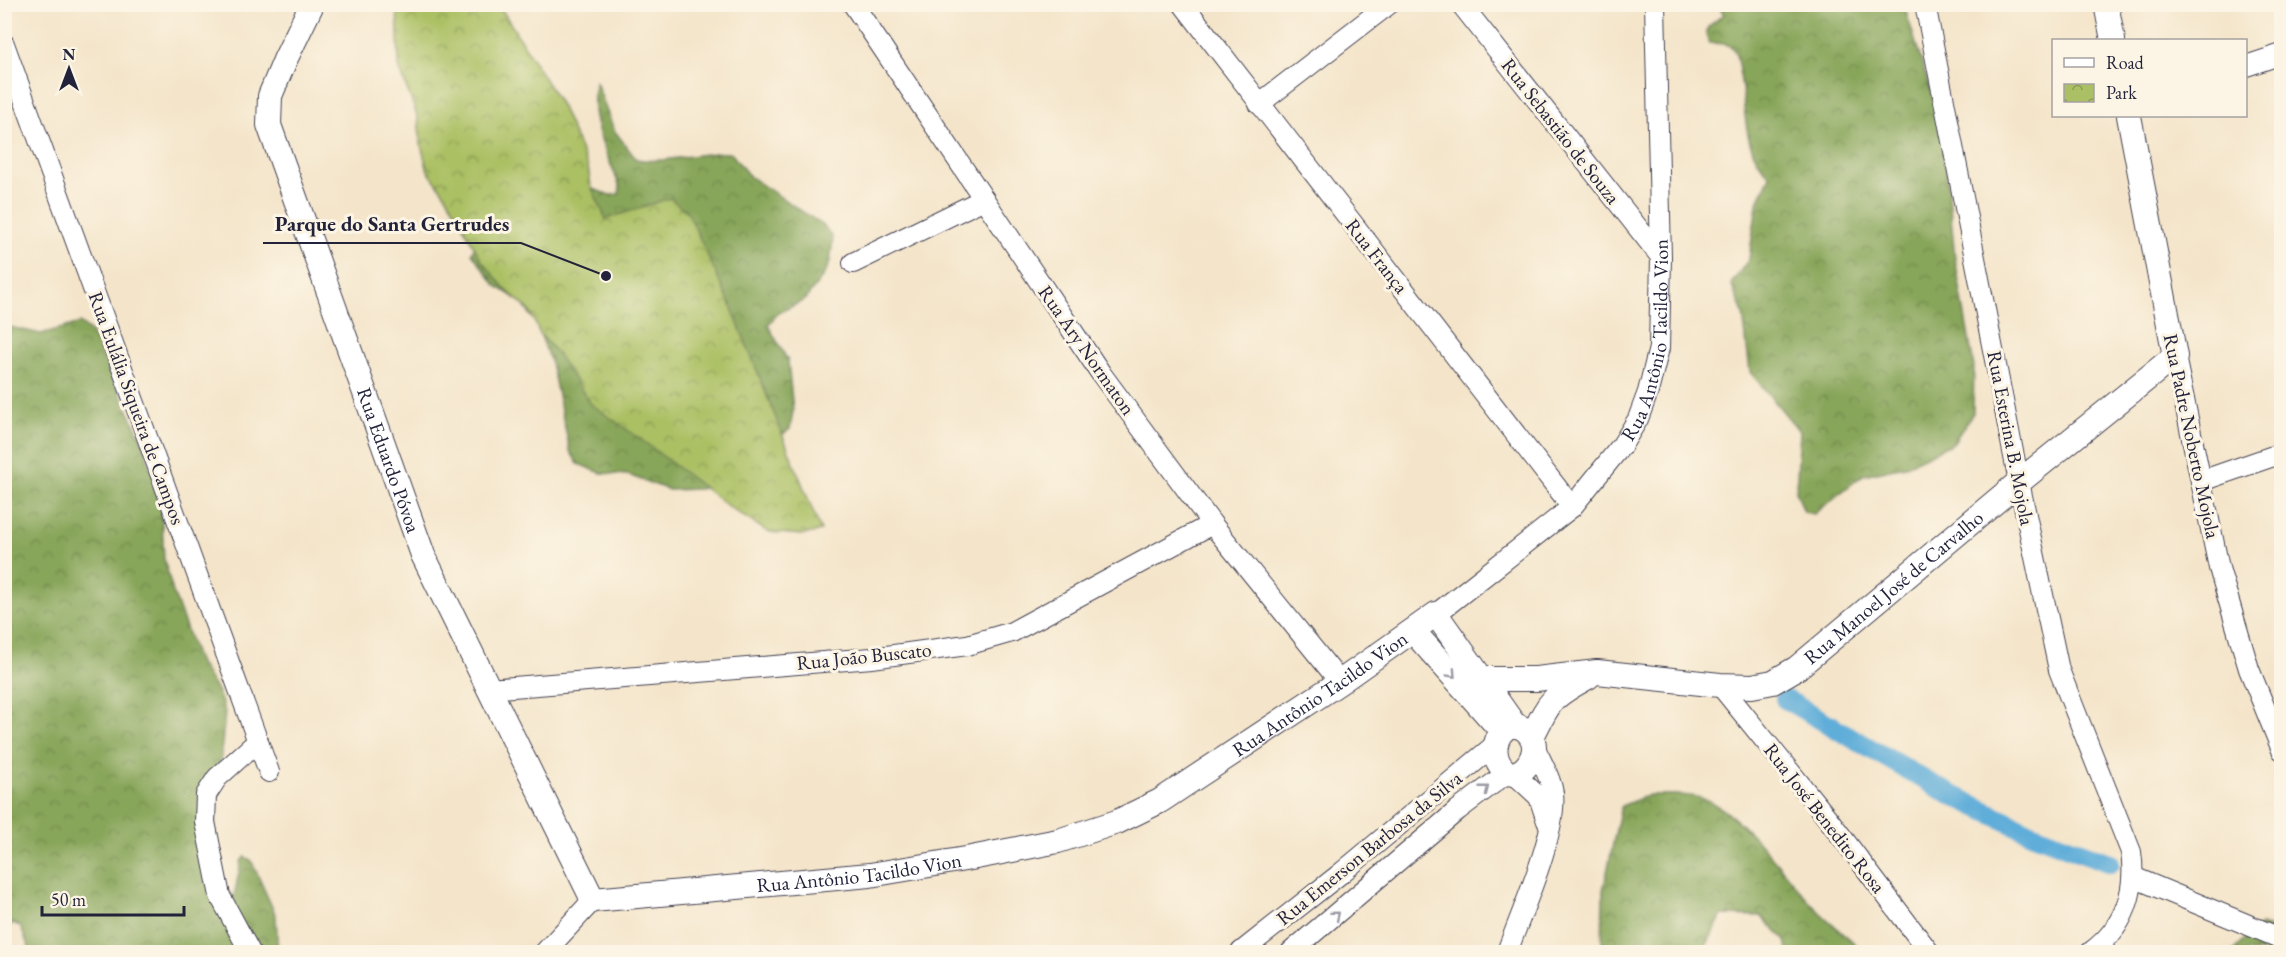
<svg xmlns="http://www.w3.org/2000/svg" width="2286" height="957" font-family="'EB Garamond',serif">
<defs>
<pattern id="forest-crowns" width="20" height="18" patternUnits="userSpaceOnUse" patternTransform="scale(1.5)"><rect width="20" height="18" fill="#88a65a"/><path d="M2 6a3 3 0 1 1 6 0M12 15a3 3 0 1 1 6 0" fill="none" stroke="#6f874c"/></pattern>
<pattern id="park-crowns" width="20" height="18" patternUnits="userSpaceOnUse" patternTransform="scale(1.5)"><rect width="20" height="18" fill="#abc064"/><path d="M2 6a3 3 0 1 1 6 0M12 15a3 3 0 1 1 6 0" fill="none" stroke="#8b9c54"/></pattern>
</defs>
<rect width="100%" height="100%" fill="#fcf5e5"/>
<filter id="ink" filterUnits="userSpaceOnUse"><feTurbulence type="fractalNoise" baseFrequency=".0167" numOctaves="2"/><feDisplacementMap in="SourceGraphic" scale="12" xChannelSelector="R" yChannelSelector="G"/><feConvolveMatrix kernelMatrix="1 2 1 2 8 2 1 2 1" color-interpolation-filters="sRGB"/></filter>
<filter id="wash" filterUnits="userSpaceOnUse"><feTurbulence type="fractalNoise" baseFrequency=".008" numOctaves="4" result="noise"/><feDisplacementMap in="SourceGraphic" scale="24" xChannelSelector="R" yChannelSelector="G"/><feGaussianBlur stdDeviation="1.35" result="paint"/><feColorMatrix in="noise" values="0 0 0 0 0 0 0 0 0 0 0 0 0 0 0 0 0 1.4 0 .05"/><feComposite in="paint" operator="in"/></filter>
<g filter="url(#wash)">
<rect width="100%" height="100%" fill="#f4e5ca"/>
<!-- forest -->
<g fill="url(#forest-crowns)" stroke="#55644a" stroke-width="1.5">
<path d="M1717 5H1904L1943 131 1955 259 1974 367 1973 413 1953 443 1905 466 1863 475 1814 514 1804 512 1796 491 1800 432 1750 372 1743 313 1731 284 1749 259 1757 204 1770 176C1739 145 1748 109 1739 70 1738 65 1737 56 1735 52 1730 42 1718 44 1709 43L1706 35 1708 27 1724 14Z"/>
<path d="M596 82 614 130 636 159C668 165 699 150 731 153L749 176 824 226 833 238 830 262 823 276 805 300 778 313 768 325 788 361 793 411 790 429 713 484 700 489 669 490 628 475 601 473 578 464 570 451 551 363 536 323 522 303 495 285 472 253 475 245 576 183 610 195 619 194 620 187C608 156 586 116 596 82Z"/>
<polygon points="80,323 91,332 143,442 161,504 164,559 173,592 198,661 218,692 225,712 214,829 225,888 234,897 241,861 245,857 251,860 276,916 278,952 31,952 20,926 13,923 5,930 5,326 41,334"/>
<path d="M1649 795C1667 795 1698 793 1713 803 1750 825 1779 867 1807 899 1824 919 1846 934 1864 952H1789L1784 939 1761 916 1722 915 1703 952H1602L1603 891 1621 806Z"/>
<polygon points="2260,925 2281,930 2281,952 2232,952"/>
</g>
<!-- park -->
<polygon fill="url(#park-crowns)" stroke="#667150" stroke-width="1.5" points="397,5 499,5 561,105 588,167 591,186 606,219 670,198 688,213 731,306 821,531 802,535 768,532 729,507 647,444 591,404 556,352 540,334 529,310 506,290 482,261 447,197 428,171 421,145 418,118 399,67"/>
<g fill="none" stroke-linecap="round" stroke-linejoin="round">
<!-- canal -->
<polyline stroke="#5fadd9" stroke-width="20" points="1785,699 1942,790 2031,833 2110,863"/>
</g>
</g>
<g filter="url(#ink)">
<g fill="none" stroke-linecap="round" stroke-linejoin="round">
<defs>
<g id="minor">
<polyline points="853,4 1102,375 1212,524 1340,682"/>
<polyline points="1183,4 1572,507"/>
<polyline points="1461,4 1661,257"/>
<path d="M1925 4 2019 482 2059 670 2131 852C2137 892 2124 928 2091 952"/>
<polyline points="4,44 269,772"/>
<polyline points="2246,66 2282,54"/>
<polyline points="1259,104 1389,4"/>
<polyline points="853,263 984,199"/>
<polyline points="2175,356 2219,568 2249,669 2282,750"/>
<polyline points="2201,481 2282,453"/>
<path id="s1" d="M1436 614 1572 507 1622 445 1638 419 1648 392 1659 348 1661 257 1655 4"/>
<polyline points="1720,685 1829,820 1929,952"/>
<polyline points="488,689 872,658 967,645 1012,632 1212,524"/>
<polyline points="1513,773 1539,797 1547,821"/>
<polyline points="2133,877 2282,939"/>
<polyline points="250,952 220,896 205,822 206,795 217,778 258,741"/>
<polyline points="545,952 593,900"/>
<polyline points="1241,952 1340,874 1496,744"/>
<polyline points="1291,952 1458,810 1507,773"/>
<path d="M1507 952C1521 914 1558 831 1553 793 1551 778 1542 763 1536 750"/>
</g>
<g id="tertiary">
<path id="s2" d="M312 4 285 60 270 96 269 125 423 555 593 900 870 875 971 858 1058 841 1117 822 1160 801 1340 682 1436 614 1515 726"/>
<polyline points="2106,4 2113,40"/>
<polyline points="1413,631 1501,730"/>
<path id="s3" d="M1482 679H1536L1597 672 1720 685 1752 686 1773 682 1797 668 2019 482 2175 356 2129 116"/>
<path d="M1510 726C1518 725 1525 728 1530 735 1544 754 1518 784 1504 770 1491 757 1493 734 1510 726Z"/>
<path d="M1532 737C1550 700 1551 697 1588 677"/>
</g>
</defs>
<!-- minor casing -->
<use href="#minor" stroke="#423f50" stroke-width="22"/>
<!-- tertiary casing -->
<use href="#tertiary" stroke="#423f50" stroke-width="26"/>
<!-- minor -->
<use href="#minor" stroke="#fff" stroke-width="20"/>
<!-- tertiary -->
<use href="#tertiary" stroke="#fff" stroke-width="24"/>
</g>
<!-- one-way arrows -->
<defs><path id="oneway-chevron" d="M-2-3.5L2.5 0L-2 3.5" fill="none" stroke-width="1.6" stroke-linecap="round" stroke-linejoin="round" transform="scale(1.5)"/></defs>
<g stroke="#9c9ca7">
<use href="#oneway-chevron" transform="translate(1452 674) rotate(47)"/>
<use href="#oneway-chevron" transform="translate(1485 789) rotate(-38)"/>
<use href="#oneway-chevron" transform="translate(1336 915) rotate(-40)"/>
</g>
</g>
<g text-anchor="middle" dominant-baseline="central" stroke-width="6" stroke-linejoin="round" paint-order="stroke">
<!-- street labels -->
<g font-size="20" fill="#22223b" stroke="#fcf5e5">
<text transform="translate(1561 131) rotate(52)">Rua Sebastião de Souza</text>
<text transform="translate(1377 256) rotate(52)">Rua França</text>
<text stroke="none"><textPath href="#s1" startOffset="363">Rua Antônio Tacildo Vion</textPath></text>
<text transform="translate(1087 350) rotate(55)">Rua Ary Normaton</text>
<text transform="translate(137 408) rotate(70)">Rua Eulália Siqueira de Campos</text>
<text transform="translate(2192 436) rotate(78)">Rua Padre Noberto Mojola</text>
<text transform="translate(2011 438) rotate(79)">Rua Esterina B. Mojola</text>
<text stroke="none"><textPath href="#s2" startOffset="486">Rua Eduardo Póvoa</textPath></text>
<text stroke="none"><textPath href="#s3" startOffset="446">Rua Manoel José de Carvalho</textPath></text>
<text transform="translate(864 656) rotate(-6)">Rua João Buscato</text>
<text stroke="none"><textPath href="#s2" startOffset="1743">Rua Antônio Tacildo Vion</textPath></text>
<text transform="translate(1825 818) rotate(52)">Rua José Benedito Rosa</text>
<text transform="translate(1369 848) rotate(-39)">Rua Emerson Barbosa da Silva</text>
<text stroke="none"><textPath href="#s2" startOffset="1239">Rua Antônio Tacildo Vion</textPath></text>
</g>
</g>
<!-- callouts -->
<path fill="none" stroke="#22223b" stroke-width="2" d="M606 276L521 243H263"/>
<circle fill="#22223b" stroke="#fcf5e5" stroke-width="2" cx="606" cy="276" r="6"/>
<g font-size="21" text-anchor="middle" font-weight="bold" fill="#22223b" stroke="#fcf5e5" stroke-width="6" stroke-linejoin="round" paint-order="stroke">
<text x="392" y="231">Parque do Santa Gertrudes</text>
</g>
<!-- margin -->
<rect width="2286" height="957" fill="none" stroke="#fcf5e5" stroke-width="24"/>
<!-- legend -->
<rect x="2052" y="39" width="195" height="78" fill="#fcf5e5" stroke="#a5a1a1" stroke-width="1.5"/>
<rect x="2064" y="58" width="30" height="9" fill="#ffffff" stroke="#a5a1a1" stroke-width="1.5"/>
<text x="2106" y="69" font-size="18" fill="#22223b">Road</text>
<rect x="2064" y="84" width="30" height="18" fill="url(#park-crowns)" stroke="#a5a1a1" stroke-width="1.5"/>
<text x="2106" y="99" font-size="18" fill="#22223b">Park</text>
<!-- north arrow -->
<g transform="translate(69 69)" stroke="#fcf5e5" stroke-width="4.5" paint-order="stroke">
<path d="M0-4.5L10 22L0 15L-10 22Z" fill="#22223b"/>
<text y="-9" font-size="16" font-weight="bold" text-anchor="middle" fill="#22223b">N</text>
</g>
<!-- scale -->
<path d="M42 906v9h142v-9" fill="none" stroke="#22223b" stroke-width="3"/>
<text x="51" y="906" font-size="18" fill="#22223b" stroke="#fcf5e5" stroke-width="4.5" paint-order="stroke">50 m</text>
</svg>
